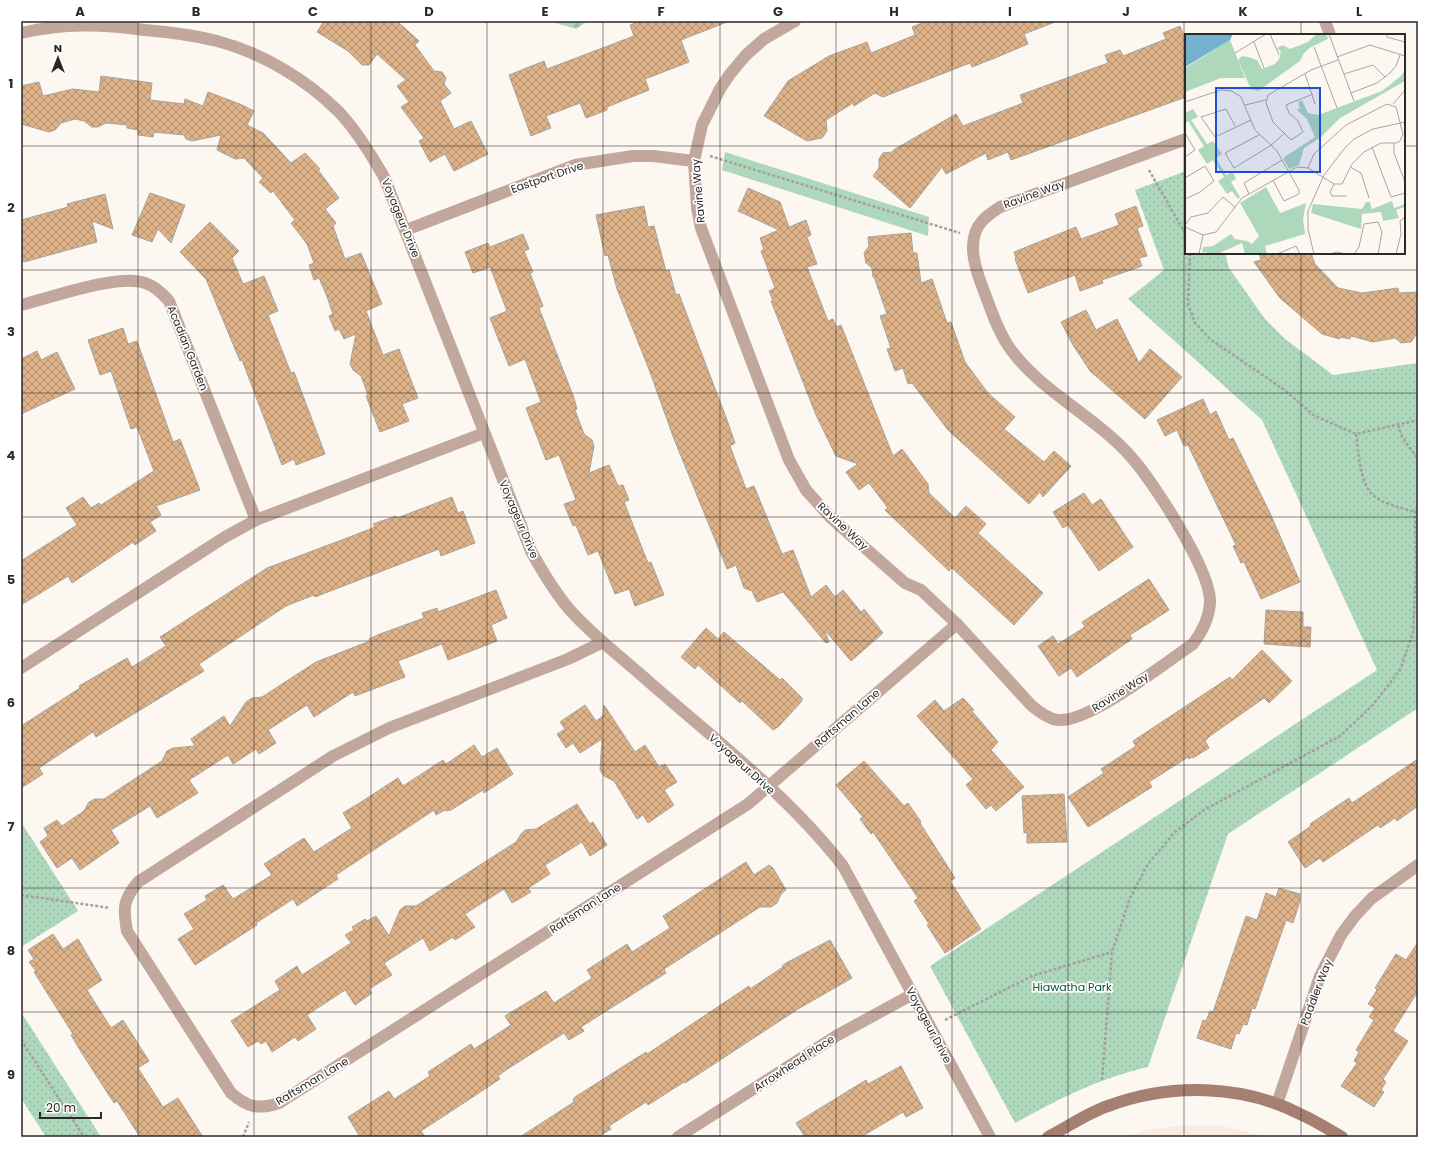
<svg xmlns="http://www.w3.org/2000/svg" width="1439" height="1158" font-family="Poppins,sans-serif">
<defs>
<pattern id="forest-firs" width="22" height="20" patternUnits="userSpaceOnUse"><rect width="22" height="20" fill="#aed8bb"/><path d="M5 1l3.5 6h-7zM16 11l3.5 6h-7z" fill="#96b9a1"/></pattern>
<pattern id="park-dots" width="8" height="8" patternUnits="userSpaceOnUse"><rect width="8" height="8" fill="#aed8bb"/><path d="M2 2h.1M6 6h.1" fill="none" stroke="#96b9a1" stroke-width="1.8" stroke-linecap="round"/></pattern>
<pattern id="building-cross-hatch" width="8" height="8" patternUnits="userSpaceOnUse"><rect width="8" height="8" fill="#ddb288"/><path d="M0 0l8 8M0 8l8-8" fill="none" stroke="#b3916f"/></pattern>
</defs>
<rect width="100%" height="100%" fill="#fdf7f1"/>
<!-- built -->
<polygon fill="#f8ebe0" points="1185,1125 1223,1126 1266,1137 1123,1137 1146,1130"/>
<!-- green -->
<polygon fill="#aed8bb" points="725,152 929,217 928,236 722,170"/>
<!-- forest -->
<polygon fill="url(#forest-firs)" points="549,21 588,21 576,29"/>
<!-- park -->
<g fill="url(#park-dots)">
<path d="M1186 171V253H1225L1229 268 1265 319 1284 338 1333 375 1418 363V708L1228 834 1148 1067C1097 1079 1061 1098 1015 1123L930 966 1377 670 1262 420 1128 299 1164 270 1135 190Z"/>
<polygon points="21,822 78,911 21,947"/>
<polygon points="21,1012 101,1137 46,1137 21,1098"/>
</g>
<!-- building -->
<g fill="url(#building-cross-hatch)" stroke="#a8a39d">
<polygon points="324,21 397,21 419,41 415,45 434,71 442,72 446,78 444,84 451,93 440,101 454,129 471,121 488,154 454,171 445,154 430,162 419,141 424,138 401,107 409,102 397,86 406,80 377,54 369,65 362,65 348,51 317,32"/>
<polygon points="641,21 727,22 681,40 689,62 645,79 649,90 607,107 607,110 586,118 580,103 546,116 551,128 531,136 509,75 544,61 547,69 634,36 630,25"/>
<polygon points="927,21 1055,22 1024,34 1028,44 995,58 972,67 970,63 883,97 875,93 854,106 853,103 826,120 827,131 822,138 807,141 764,116 788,81 829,56 867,42 871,53 915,35 912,27"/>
<polygon points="1180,26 1186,41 1186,97 1011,160 1008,152 988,160 986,153 946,174 942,167 910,208 873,176 879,168 879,159 883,153 892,152 895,149 956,114 963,126 1023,103 1020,95 1108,63 1105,55 1120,50 1123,56 1166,39 1163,33"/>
<polygon points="101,76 152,83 150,100 184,104 185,99 203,106 208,92 240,104 254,111 247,125 263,133 291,163 305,153 320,169 318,170 339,198 325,209 336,223 333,226 345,259 361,253 382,304 366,311 383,355 399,349 418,398 402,404 409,421 380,432 366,396 368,395 361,376 353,370 350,364 356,334 344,339 339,329 335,331 329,316 333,314 326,294 319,278 314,280 309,265 314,263 307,244 291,223 295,220 273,191 271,193 259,182 263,178 244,158 235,159 217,150 221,135 192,141 186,139 184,135 154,132 153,137 138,135 138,130 127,128 127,125 106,123 98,127 92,127 84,121 75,119 61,123 55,130 49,132 21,124 21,86 39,82 43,96 73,89 99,92"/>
<polygon points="748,188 780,202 789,227 806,220 811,235 807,237 817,264 807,267 828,321 833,319 836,327 841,325 893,456 902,449 928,484 929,493 955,518 966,506 986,524 978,533 1043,593 1014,625 952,568 949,571 885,510 888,508 869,483 859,490 846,472 858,464 836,456 816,415 771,301 773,301 769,291 775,288 761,251 764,250 760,238 779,230 738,211"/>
<polygon points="150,193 185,205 171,243 158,229 152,242 132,235"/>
<polygon points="105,194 113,229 92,221 97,242 24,262 21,251 21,220 68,207 67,204"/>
<polygon points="644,206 648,227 654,226 666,271 669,270 676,295 679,294 727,420 735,443 730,446 746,489 754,486 782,554 793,550 811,597 826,585 835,597 843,590 861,612 864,609 883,633 851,661 824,629 829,642 826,643 783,592 757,602 752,591 744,588 736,565 727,569 674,439 650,372 617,289 608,255 605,256 596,215"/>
<polygon points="1136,206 1143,226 1137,228 1147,256 1139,258 1142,266 1102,280 1103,283 1080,291 1075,275 1028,293 1015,259 1016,258 1014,252 1076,227 1081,239 1119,225 1115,214"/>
<polygon points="210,222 239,251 232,258 243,284 264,276 278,311 268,315 291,373 294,372 325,454 296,465 294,459 282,465 242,360 240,361 206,279 180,252"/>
<polygon points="911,233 913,253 917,253 921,283 932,279 947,323 951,322 965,362 988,393 1015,417 1004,429 1044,462 1054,451 1071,466 1043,497 1040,492 1029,504 948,430 912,383 908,384 903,368 895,371 887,349 891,348 880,316 887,314 874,277 873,277 872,268 866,263 864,253 869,246 868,237"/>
<polygon points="523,234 529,249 524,251 533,272 530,273 543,306 539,308 574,398 577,409 575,410 584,434 592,440 594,446 589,473 609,465 618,486 623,485 629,500 624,502 648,563 651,562 664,595 635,606 629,589 615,594 598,551 588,555 576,525 573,526 564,504 576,500 559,455 546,460 526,408 541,402 525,359 509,366 490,318 507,311 490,267 473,273 465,252 488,243 490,247"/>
<polygon points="1259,253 1311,253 1315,264 1338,288 1362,293 1398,288 1399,293 1418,292 1418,332 1411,342 1401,343 1395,338 1373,342 1351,336 1350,339 1340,337 1340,339 1322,334 1280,298 1254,262 1261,260"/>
<polygon points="1086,310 1096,330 1117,319 1139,363 1150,349 1182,377 1145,419 1090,371 1073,345 1061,322"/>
<polygon points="123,328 128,344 137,341 173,442 180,439 200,490 156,506 161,515 150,522 156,531 135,545 133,542 72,583 68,576 21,605 21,561 77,525 66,508 83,497 91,508 99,503 101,505 154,471 137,427 131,429 111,371 100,375 88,340"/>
<polygon points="37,351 41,360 57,352 75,389 21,414 21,359"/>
<polygon points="1203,399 1210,415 1216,411 1229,440 1233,438 1270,513 1300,582 1261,599 1244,562 1241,563 1233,546 1236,545 1188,445 1184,446 1177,430 1165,436 1157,420"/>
<polygon points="1084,493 1092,505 1101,499 1133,547 1099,571 1068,525 1063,528 1053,512"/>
<polygon points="452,497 458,513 463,511 475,543 441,556 439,549 315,597 314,595 286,606 199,664 204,671 96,737 93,732 39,768 43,774 21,788 21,726 80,688 79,686 127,658 132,667 166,646 160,637 267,568 347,538 375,527 373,524 396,516 397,518"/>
<polygon points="1149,579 1169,610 1130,635 1132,639 1077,677 1071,668 1059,676 1038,646 1053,636 1058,644 1085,627 1082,622"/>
<polygon points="496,590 507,618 491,625 497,641 448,660 442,644 398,661 405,677 355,696 353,692 314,717 307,705 268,730 276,743 259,754 256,749 233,764 228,755 189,780 198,793 157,818 150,806 111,830 119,843 80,870 72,858 57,868 40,842 48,836 44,828 57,820 62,826 84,811 89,802 95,799 104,799 162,761 167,751 173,748 195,746 191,739 224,716 230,726 246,702 252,698 262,697 316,662 370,641 369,639 380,634 424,618 422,613 437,608 438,612"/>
<polygon points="1266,610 1303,612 1303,627 1311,627 1310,647 1264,644"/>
<polygon points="706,628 718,639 724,632 780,680 782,678 802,698 802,701 778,727 773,730 742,701 740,703 698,665 695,669 681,657"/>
<polygon points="1262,650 1292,681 1269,703 1264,698 1210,736 1205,741 1209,748 1193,758 1192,757 1189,759 1188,757 1149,782 1152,787 1088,827 1068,797 1104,773 1101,769 1136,746 1133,741 1230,677 1232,680"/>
<polygon points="963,698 974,710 972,711 998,742 991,750 1024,787 996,811 991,805 986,809 966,785 973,779 917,716 935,700 944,711"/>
<polygon points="585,705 596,721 603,716 604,705 635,752 645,745 659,767 665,764 677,782 664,790 674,805 648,823 643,815 637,819 614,781 604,776 600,770 602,739 580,753 573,743 566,748 557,734 565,729 560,722"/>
<polygon points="474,745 482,757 497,748 513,774 484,793 483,790 451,810 446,811 445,810 436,815 434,810 336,875 338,879 297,906 293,899 256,923 257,925 195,965 178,939 194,929 184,914 207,900 205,896 223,885 233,899 272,875 264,864 304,838 314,852 352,828 343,813 361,802 398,778 403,786 443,760 446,764"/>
<polygon points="1418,759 1418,806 1397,821 1395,818 1380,828 1378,825 1323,862 1320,858 1305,868 1288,842 1311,826 1310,824 1349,798 1352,803"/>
<polygon points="864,761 904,806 908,803 921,822 920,823 955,878 950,881 981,929 945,953 927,925 929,924 914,901 918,898 873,832 871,834 860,819 863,817 836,785"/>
<polygon points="1064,794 1067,842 1027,843 1027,832 1024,833 1022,796"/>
<polygon points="577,804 590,824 593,822 607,845 590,856 582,842 545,865 550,874 528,888 531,892 512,903 504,889 465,914 475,927 455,940 453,937 430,951 423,938 398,954 384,963 392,975 369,989 372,993 355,1005 345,990 307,1015 316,1029 298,1041 295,1037 272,1052 266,1041 261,1044 258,1041 248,1047 231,1021 280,990 275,981 297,966 302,975 351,943 345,935 354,930 352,927 365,919 367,921 376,916 389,936 400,910 405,906 416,906 516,842 521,834 525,830 536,829"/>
<polygon points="746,862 754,875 769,865 773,868 786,890 781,894 777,903 771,907 760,907 664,969 666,973 581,1027 584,1031 569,1040 564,1033 506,1070 498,1076 500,1079 421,1131 425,1137 360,1137 348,1117 389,1091 394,1099 430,1076 428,1072 471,1044 474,1049 511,1025 505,1016 546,991 554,1003 592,978 587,970 627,944 632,952 670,928 663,916"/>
<polygon points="1279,888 1300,894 1300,901 1293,923 1286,920 1255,1009 1252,1008 1247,1025 1243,1024 1239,1034 1236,1033 1231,1049 1197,1038 1203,1020 1206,1021 1210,1011 1213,1012 1246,916 1257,920 1266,893 1276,897"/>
<polygon points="53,934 63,949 78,939 102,980 87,990 111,1028 123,1020 149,1061 138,1068 163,1107 178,1098 203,1137 140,1137 117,1101 114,1103 83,1055 71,1035 73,1034 34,972 36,971 29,962 34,959 28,950"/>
<polygon points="830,940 852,978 798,1009 685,1083 684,1082 648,1105 646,1102 609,1126 611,1129 598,1137 520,1137 574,1102 573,1100 575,1097 646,1052 647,1054 749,986 750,989 783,967 782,966 786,963"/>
<polygon points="1418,942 1418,991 1393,1031 1408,1041 1383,1079 1386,1082 1381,1090 1384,1092 1374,1107 1341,1086 1357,1063 1354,1061 1359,1052 1356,1050 1374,1020 1369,1017 1375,1008 1368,1004 1377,990 1375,988 1396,954 1406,960"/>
<polygon points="901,1066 923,1108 906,1117 903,1112 861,1137 805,1137 796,1123 866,1080 868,1084"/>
</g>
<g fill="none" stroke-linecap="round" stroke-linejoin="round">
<!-- path -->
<g stroke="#a5a09c" stroke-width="2.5" stroke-dasharray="3 2" stroke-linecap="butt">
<polyline points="710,156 960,233"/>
<polyline points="1149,170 1186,235"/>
<polyline points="1190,253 1188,304 1195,323 1210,339 1283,389 1315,416 1356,434 1418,420"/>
<polyline points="1398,425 1402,437 1418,459"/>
<path d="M1356 434C1359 452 1359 477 1370 492 1378 503 1402 508 1415 512"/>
<polyline points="21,895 110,908"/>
<polyline points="945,1020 1032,976 1112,952"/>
<polyline points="21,1040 84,1137"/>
<polyline points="1102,1080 1112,952 1130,898 1148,864 1175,832 1204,810 1340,736 1372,706 1400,670 1413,633 1416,567 1415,512 1418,504"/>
<polyline points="243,1137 249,1122"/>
</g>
<!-- street -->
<g stroke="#c1a79c" stroke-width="12">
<path d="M795 21 764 39 746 55 730 74 720 89 702 125 694 161 697 208 701 228 789 460 806 490 831 518 905 583 921 590 957 624 1031 705C1038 711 1048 719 1058 720 1089 723 1165 663 1193 644 1202 632 1209 619 1210 603 1212 572 1154 483 1132 458 1098 418 1038 390 1009 347 996 328 990 306 982 286 974 265 966 238 983 220 988 215 994 211 1000 207L1186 139"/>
<polyline points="1325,21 1330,35"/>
<path d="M21 33C65 23 100 24 145 30 169 32 193 35 217 41 262 53 306 79 339 112 356 130 372 156 384 177L531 551C542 571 554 591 569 609 592 635 622 658 648 681 714 739 789 796 843 866L990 1137"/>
<polyline points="406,230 575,165 633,156 653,156 694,161"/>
<path d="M21 305C50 298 119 273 145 283 155 286 162 293 169 301L256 520"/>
<path d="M603 642 568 659 389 728 333 756 138 882C123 900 123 908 127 931L231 1093C247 1107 258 1110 279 1103L748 804 957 624"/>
<polyline points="21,668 225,537 256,520 484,433"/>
<polyline points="1277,1104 1320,976 1341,935 1355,916 1372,898 1418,865"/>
<polyline points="678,1137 836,1036 913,994"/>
</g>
<!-- secondary -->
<path stroke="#a58070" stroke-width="12" d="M1048 1137C1068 1127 1087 1113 1108 1106 1170 1083 1243 1084 1302 1115 1316 1121 1329 1130 1342 1137"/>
</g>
<!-- grid -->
<path fill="none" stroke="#2b2927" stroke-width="1" stroke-opacity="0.55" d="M138 21V1137M254 21V1137M371 21V1137M487 21V1137M603 21V1137M720 21V1137M836 21V1137M952 21V1137M1068 21V1137M1184 21V1137M1301 21V35M21 146H1186M1404 146H1418M1301 253V1137M21 270H1418M21 393H1418M21 517H1418M21 641H1418M21 765H1418M21 888H1418M21 1012H1418"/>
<g text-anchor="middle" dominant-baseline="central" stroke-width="3.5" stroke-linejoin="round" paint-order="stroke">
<!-- street labels -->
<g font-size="11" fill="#2b2927" stroke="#fff">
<text transform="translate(547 177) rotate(-19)">Eastport Drive</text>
<text transform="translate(698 191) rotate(-95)">Ravine Way</text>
<text transform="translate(1034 194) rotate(-20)">Ravine Way</text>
<text transform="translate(401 218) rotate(68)">Voyageur Drive</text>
<text transform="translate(188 348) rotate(68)">Acadian Garden</text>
<text transform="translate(519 519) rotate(67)">Voyageur Drive</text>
<text transform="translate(843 526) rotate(43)">Ravine Way</text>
<text transform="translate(1120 692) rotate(-32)">Ravine Way</text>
<text transform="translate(847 718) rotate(-41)">Raftsman Lane</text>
<text transform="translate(742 764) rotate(42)">Voyageur Drive</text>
<text transform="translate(585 908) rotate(-33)">Raftsman Lane</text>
<text transform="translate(1316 992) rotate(-69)">Paddler Way</text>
<text transform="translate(929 1025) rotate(62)">Voyageur Drive</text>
<text transform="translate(794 1063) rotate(-33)">Arrowhead Place</text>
<text transform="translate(312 1081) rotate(-31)">Raftsman Lane</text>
</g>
<!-- park labels -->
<g font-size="11" fill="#0c4d2c" stroke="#fff">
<text x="1072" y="987">Hiawatha Park</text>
</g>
</g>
<!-- overview -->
<g transform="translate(1185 34)">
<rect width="220" height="220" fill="#fdf7f1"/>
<path d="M45 6 60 44H36L0 58V34Z" fill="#aed8bb"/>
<path d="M132 0H141L143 5 126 13 119 19 115 27 73 57 66 55 53 26 57 22 63 23 72 26 77 35 90 30 94 25 96 18 92 14 98 11 105 15 123 8ZM43 9 44 13 0 40V34Z" fill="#aed8bb"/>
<path d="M220 36V47L155 84 135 104 119 114 114 131 104 135 98 124 130 103 122 85 112 76 115 74 113 68 117 66 123 79 133 81 197 57 216 42ZM8 75 13 83 6 86 22 110 28 107 37 120 31 124 41 141 48 138 51 145 46 148 55 163 53 165 47 157 42 160 33 147 39 143 28 126 22 130 13 116 19 112 3 87 0 89V76L2 78ZM81 153 95 179 121 169 118 185 120 200 80 212 82 220H60L57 209 32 220 17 218 18 213 28 212 46 200 50 205 62 207 67 210 74 202 55 169ZM207 167 209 174 220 170V173L211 176 214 184 198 187 196 178 177 180 176 195 126 179 128 170 177 175 181 168H185L187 175Z" fill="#aed8bb"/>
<path d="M0 0H48L45 6 0 33Z" fill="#74b1ce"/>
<path fill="none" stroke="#a9a5a0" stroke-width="1" d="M85 0 94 21M144 0 169 67M202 0V3L220 8M69 8 79 34M129 13 152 74M50 19 81 0M152 23 185 11 220 22M120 40 130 70M159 40 188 31 200 43M166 59 192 49 205 39 211 32 215 21M128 60 101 71 104 79 113 87 118 98 106 106 88 88 81 69 83 61 126 36 153 26M0 68 36 56 47 57 56 63 70 96 92 117 114 156V160L99 167 88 146M208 70 220 56M60 71 81 66M50 92 41 75 16 83 30 103 66 86M0 99 10 116 0 123M74 101 40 119 49 134 85 112 100 99M209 109V119L220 148M187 113 206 163 220 159M165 133 176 139 184 164M0 144 20 132 29 147 15 158 0 165M149 150 145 158 147 162H162M64 160 59 149 97 126M0 191 6 183 23 179 38 163 50 173M0 193 18 201 31 198 57 164 112 133 123 134 149 150H157L167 130 179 118 196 109H211L215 107 218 100 211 73 202 70 161 91 129 120 123 134M14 220 18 201M92 220 111 212 115 220M129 220 123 195V177L139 141 159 115 169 105 188 95 220 88M144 220 152 218 160 220M169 220 174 213 179 190 193 188 197 198 193 220M211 220 216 200 215 187 220 183"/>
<path fill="#1d4ed8" fill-opacity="0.15" stroke="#1d4ed8" stroke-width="2" d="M31 54H135V138H31Z"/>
<rect width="220" height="220" fill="none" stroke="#2b2927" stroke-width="2"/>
</g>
<!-- border -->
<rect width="1439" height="1158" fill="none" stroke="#ffffff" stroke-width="44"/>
<!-- north arrow -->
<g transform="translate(58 58)" stroke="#ffffff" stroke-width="3" paint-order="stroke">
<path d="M0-3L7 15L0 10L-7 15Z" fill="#2b2927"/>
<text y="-6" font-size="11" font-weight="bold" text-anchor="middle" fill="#2b2927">N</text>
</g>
<!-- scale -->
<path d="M40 1112v6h61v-6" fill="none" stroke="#2b2927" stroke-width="2"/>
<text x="46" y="1112" font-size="12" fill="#2b2927" stroke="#ffffff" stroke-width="3" paint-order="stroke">20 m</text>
<rect x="22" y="22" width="1395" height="1114" fill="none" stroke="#2b2927" stroke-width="1.5"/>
<g font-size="13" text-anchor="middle" font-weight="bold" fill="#2b2927">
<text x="80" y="16">A</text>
<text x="196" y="16">B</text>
<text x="313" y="16">C</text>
<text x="429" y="16">D</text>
<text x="545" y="16">E</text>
<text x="661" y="16">F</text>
<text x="778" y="16">G</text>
<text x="894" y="16">H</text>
<text x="1010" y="16">I</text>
<text x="1126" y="16">J</text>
<text x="1243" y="16">K</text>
<text x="1359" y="16">L</text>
<text x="11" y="88">1</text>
<text x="11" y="212">2</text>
<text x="11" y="336">3</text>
<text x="11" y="460">4</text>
<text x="11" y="584">5</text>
<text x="11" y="707">6</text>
<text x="11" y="831">7</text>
<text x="11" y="955">8</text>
<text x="11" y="1079">9</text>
</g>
</svg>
